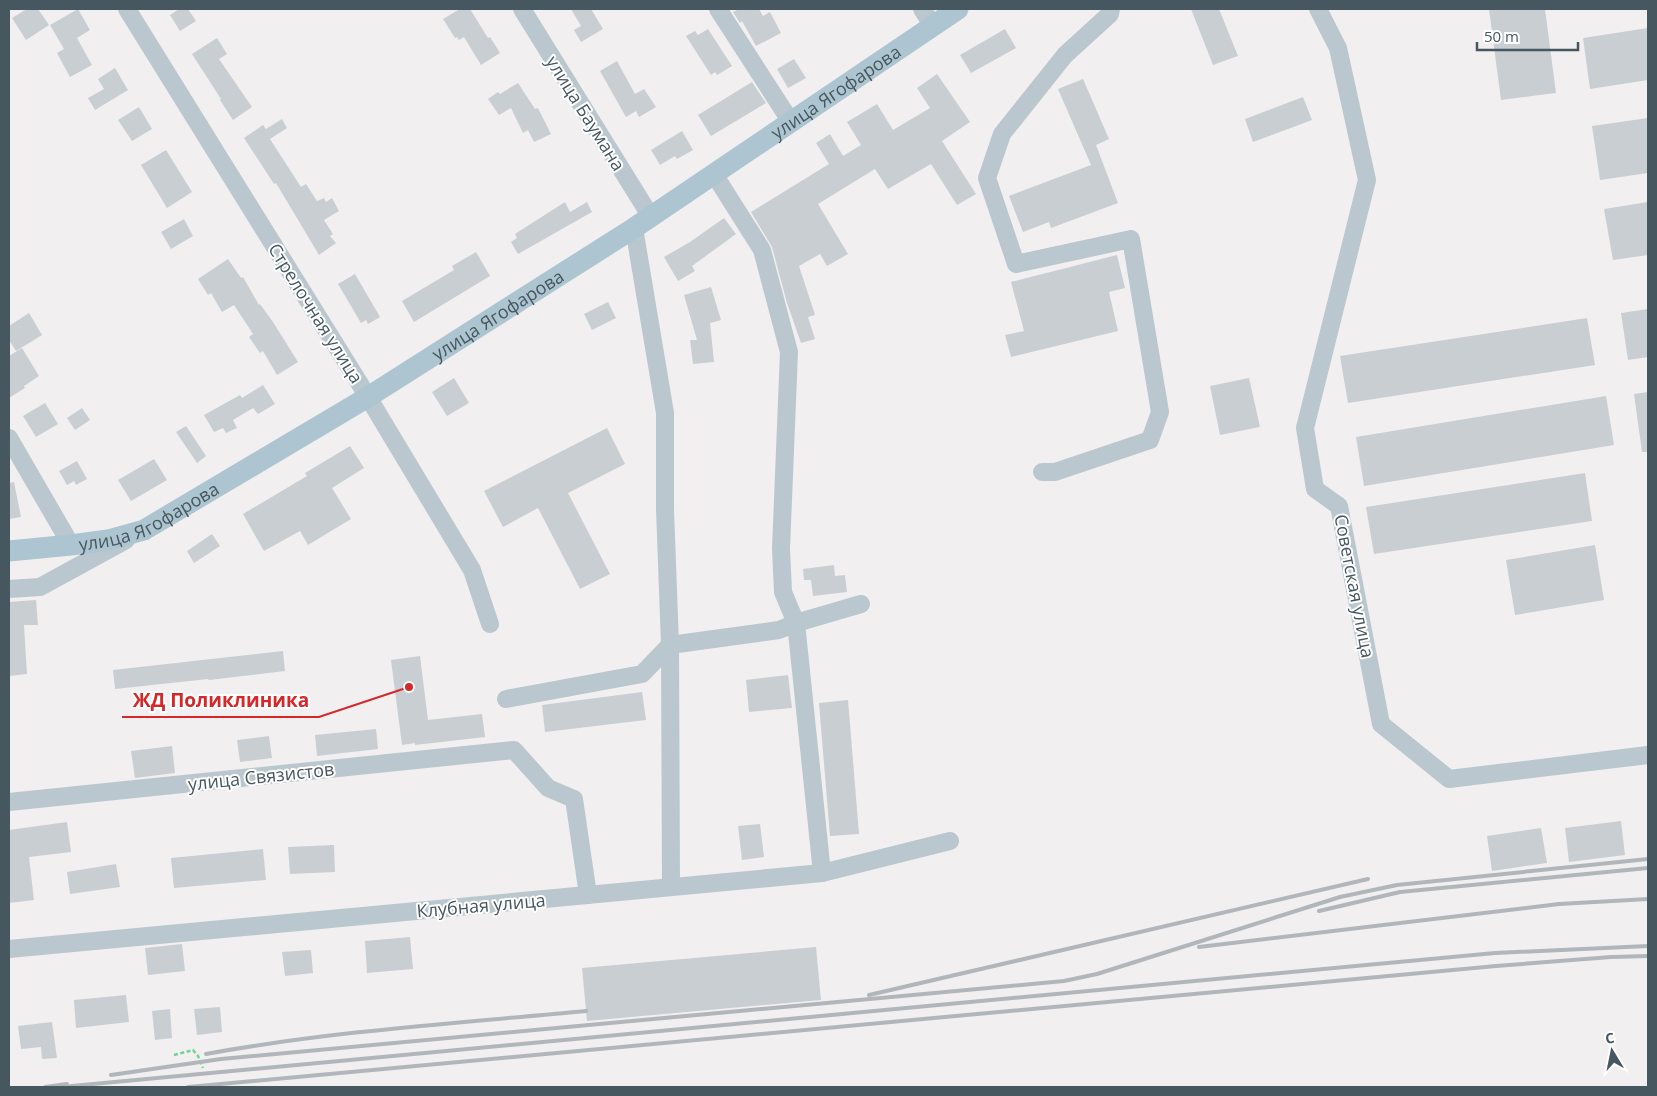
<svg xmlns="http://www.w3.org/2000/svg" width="1657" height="1096" font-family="'Open Sans',sans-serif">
<rect width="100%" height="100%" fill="#f2eff0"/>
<!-- building -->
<g fill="#c9ced3">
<polygon points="27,9 38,9 49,25 26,40 12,18"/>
<polygon points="78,9 90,30 77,38 92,65 70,77 57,53 64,49 50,25"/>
<polygon points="179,9 188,9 196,21 180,31 170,15"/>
<polygon points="460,9 470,9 488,38 490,37 500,53 481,65 464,37 459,40 457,37 455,38 443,19"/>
<polygon points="571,9 591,9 603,29 581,42 574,30 581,26"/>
<polygon points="739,9 759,9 763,16 770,12 781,33 756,46 742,21 740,23 733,12"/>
<polygon points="1191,9 1219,9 1238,56 1213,65"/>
<polygon points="1489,9 1545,9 1556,93 1501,100"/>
<polygon points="1648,28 1648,80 1590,89 1583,38"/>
<polygon points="708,29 732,66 717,75 715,72 711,75 686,36 695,31 698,35"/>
<polygon points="1005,29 1016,48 971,73 960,55"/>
<polygon points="217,38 227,54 219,59 252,107 233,120 220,100 221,99 192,54"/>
<polygon points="794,59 806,78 788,88 777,69"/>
<polygon points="617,61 635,94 644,89 656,107 639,117 636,111 626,117 600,71"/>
<polygon points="115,68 128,90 95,110 88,98 104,89 98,79"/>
<polygon points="937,74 970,122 942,141 976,194 957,205 931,164 888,189 875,169 818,204 848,254 827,266 820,254 799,266 815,315 808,317 815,339 801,343 787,303 772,247 751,212 829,164 816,143 830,134 843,156 861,145 847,122 877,104 893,130 930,108 917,88"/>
<polygon points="1083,79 1109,139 1096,145 1118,203 1051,228 1049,222 1023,232 1009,196 1091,165 1058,89"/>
<polygon points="752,82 766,103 711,136 698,115"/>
<polygon points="518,83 535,109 538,108 551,134 534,142 528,130 523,133 511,108 499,115 488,99 498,92 500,94"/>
<polygon points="1303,97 1312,120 1253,142 1245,119"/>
<polygon points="139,107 152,129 132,141 118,120"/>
<polygon points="1648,118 1648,173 1600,180 1592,126"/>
<polygon points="282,119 287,128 270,139 301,187 306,184 317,201 324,198 326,202 332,198 339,211 324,220 333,234 330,236 336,243 319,255 276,183 274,184 244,138 263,125 266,129"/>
<polygon points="682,131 693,150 677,159 675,156 660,165 651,150"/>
<polygon points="166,150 192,192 167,208 141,165"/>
<polygon points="565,202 570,212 587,202 592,212 518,254 511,242 517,238 515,234"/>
<polygon points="1648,202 1648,255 1613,260 1604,209"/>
<polygon points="724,218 736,234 692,266 695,271 678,281 664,257 690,242"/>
<polygon points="184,219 193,236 171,249 161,232"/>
<polygon points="476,252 490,276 414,322 402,301 454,270 452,266"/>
<polygon points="1117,255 1125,288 1109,292 1118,331 1011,357 1005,335 1024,331 1011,282"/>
<polygon points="228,259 241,278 243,277 259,305 260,304 273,322 298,362 277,375 263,351 260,353 249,337 253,334 234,305 222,312 211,293 208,295 198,279"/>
<polygon points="355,274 380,317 368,324 366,320 361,323 338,284"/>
<polygon points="711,287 721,320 710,323 714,362 693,364 690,340 697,340 684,295"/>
<polygon points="608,302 616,318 592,330 584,314"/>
<polygon points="1648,309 1648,357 1628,360 1621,313"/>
<polygon points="29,313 42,335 16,351 9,340 9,326"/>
<polygon points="1587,318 1595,365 1348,403 1340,356"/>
<polygon points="22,348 39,376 24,386 25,388 9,398 9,356"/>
<polygon points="454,378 469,403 447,416 432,392"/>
<polygon points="1249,378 1260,427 1220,435 1210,386"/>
<polygon points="263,385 275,404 258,414 253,408 233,420 237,428 226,433 223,428 214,432 204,415 240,395 242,398"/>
<polygon points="1648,392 1648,452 1642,452 1634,394"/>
<polygon points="1606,396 1614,445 1364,486 1356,437"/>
<polygon points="45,403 58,424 36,437 23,416"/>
<polygon points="82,408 90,420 75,430 67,418"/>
<polygon points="186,426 206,456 197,463 176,432"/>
<polygon points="607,428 625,464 568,493 610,574 580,589 538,508 503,527 484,491"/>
<polygon points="350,446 364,468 332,488 351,519 308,545 300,531 264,551 243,514 307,476 305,473"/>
<polygon points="154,459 167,480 131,501 118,480"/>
<polygon points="77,461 87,479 76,485 74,481 67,485 59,471"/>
<polygon points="1585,473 1592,521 1374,554 1366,507"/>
<polygon points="14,482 21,517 9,519 9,483"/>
<polygon points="212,534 220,546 194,563 187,551"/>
<polygon points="1595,545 1604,600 1515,615 1506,560"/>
<polygon points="834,565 835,576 845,575 847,592 813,596 811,580 804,580 803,569"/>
<polygon points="36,600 38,625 24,625 27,674 9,676 9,602"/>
<polygon points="283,651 285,671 209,680 208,679 115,689 113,670"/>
<polygon points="420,656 428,720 482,714 485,737 415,745 415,743 402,745 391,660"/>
<polygon points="788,675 792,708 749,712 746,680"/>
<polygon points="642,692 646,720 545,732 542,705"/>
<polygon points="848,700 859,834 830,836 819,703"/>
<polygon points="376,729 378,749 317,756 315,735"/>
<polygon points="269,736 272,758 240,762 237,740"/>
<polygon points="172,746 175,773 135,778 131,751"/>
<polygon points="1621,821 1625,855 1569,862 1565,828"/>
<polygon points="67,822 71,852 29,857 34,900 9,903 9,830"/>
<polygon points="760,824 764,857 742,860 738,826"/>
<polygon points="1541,828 1547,863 1492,871 1487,836"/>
<polygon points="334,845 335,872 290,874 288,847"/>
<polygon points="263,849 266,880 174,888 171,858"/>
<polygon points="116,864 120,887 70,894 67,872"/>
<polygon points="410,937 413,969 367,973 365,941"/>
<polygon points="182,944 185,971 148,975 145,948"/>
<polygon points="816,947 821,1000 587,1021 582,968"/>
<polygon points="311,950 313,973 285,976 282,952"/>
<polygon points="126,995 129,1022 76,1028 74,1000"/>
<polygon points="220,1007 222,1032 197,1035 194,1009"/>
<polygon points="170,1009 172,1038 155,1040 152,1011"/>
<polygon points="52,1022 57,1058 42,1059 41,1047 21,1049 18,1026"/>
</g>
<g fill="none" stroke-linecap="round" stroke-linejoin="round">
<!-- path -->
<polyline stroke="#70d493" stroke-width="2.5" stroke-dasharray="4 2.5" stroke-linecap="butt" points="174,1055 193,1050 198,1056 203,1068"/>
<!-- minor -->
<g stroke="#bac7ce" stroke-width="18">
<polyline points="127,9 368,397 472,570 490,624"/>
<polyline points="522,9 651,217"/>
<polyline points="718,9 791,122"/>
<polyline points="922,9 933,26"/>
<polyline points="1318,9 1338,48 1367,180 1305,428 1315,489 1339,506 1381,724 1449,779 1648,755"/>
<polyline points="714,174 762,250 789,352 781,549 783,592 796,623 822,873"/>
<polyline points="634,228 665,413 665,509 670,645 671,887"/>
<polyline points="9,438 71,545"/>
<polyline points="1042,472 1055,472 1150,440 1160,412 1131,239 1016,264 987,178 1002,134 1065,55 1110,14 1111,9"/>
<polyline points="9,589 40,587 126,540"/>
<polyline points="506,699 642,674 670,645 779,630 796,623 861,604"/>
<polyline points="9,802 514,750 548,788 574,799 588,895"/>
<polyline points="9,949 822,873 950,841"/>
</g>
<!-- major -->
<path stroke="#adc5d1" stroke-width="21" id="s1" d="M9 551 71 545 108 540 144 530 368 397 634 228 958 9"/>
<!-- rail -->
<g stroke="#b1b6bb" stroke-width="4">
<polyline points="1319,911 1400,892 1648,868"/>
<polyline points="1199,947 1559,904 1648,899"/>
<polyline points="869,995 1368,879"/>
<path d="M206 1054C332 1031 459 1023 586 1011"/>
<polyline points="111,1075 221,1059 1064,981 1097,974 1340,897 1397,885 1648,859"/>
<polyline points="45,1087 67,1084"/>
<polyline points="61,1087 1495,953 1648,946"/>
<polyline points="188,1087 1496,966 1611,957 1648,956"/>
</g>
</g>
<g text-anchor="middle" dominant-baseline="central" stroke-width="4" stroke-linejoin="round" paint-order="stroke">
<!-- street labels -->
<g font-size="18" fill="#46575f" stroke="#fff">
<text stroke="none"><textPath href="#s1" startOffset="956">улица Ягофарова</textPath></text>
<text transform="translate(586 113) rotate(58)">улица Баумана</text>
<text transform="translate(316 313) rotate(58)">Стрелочная улица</text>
<text stroke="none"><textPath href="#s1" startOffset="551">улица Ягофарова</textPath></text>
<text stroke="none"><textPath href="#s1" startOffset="146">улица Ягофарова</textPath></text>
<text transform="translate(1355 586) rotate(79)">Советская улица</text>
<text transform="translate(261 776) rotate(-6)">улица Связистов</text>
<text transform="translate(481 905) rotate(-5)">Клубная улица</text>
</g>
</g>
<!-- callouts -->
<path fill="none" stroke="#d62828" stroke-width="2" d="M409 687L319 717H122"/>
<circle fill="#d62828" stroke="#fff" stroke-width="2" cx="409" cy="687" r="5"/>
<g font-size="19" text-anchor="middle" font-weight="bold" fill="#d62828" stroke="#fff" stroke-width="4" stroke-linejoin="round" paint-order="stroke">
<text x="221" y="707">ЖД Поликлиника</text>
</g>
<!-- border -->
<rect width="1657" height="1096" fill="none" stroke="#46575f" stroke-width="20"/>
<!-- north arrow -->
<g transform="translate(1612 1051) rotate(350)" stroke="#ffffff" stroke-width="4" paint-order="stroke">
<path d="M0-4L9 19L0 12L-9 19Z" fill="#46575f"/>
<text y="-8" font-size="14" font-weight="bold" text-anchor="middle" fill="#46575f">С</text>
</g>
<!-- scale -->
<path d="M1477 42v8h101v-8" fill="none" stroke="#46575f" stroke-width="2.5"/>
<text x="1484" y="42" font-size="15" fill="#46575f" stroke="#ffffff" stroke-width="4" paint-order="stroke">50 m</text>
</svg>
